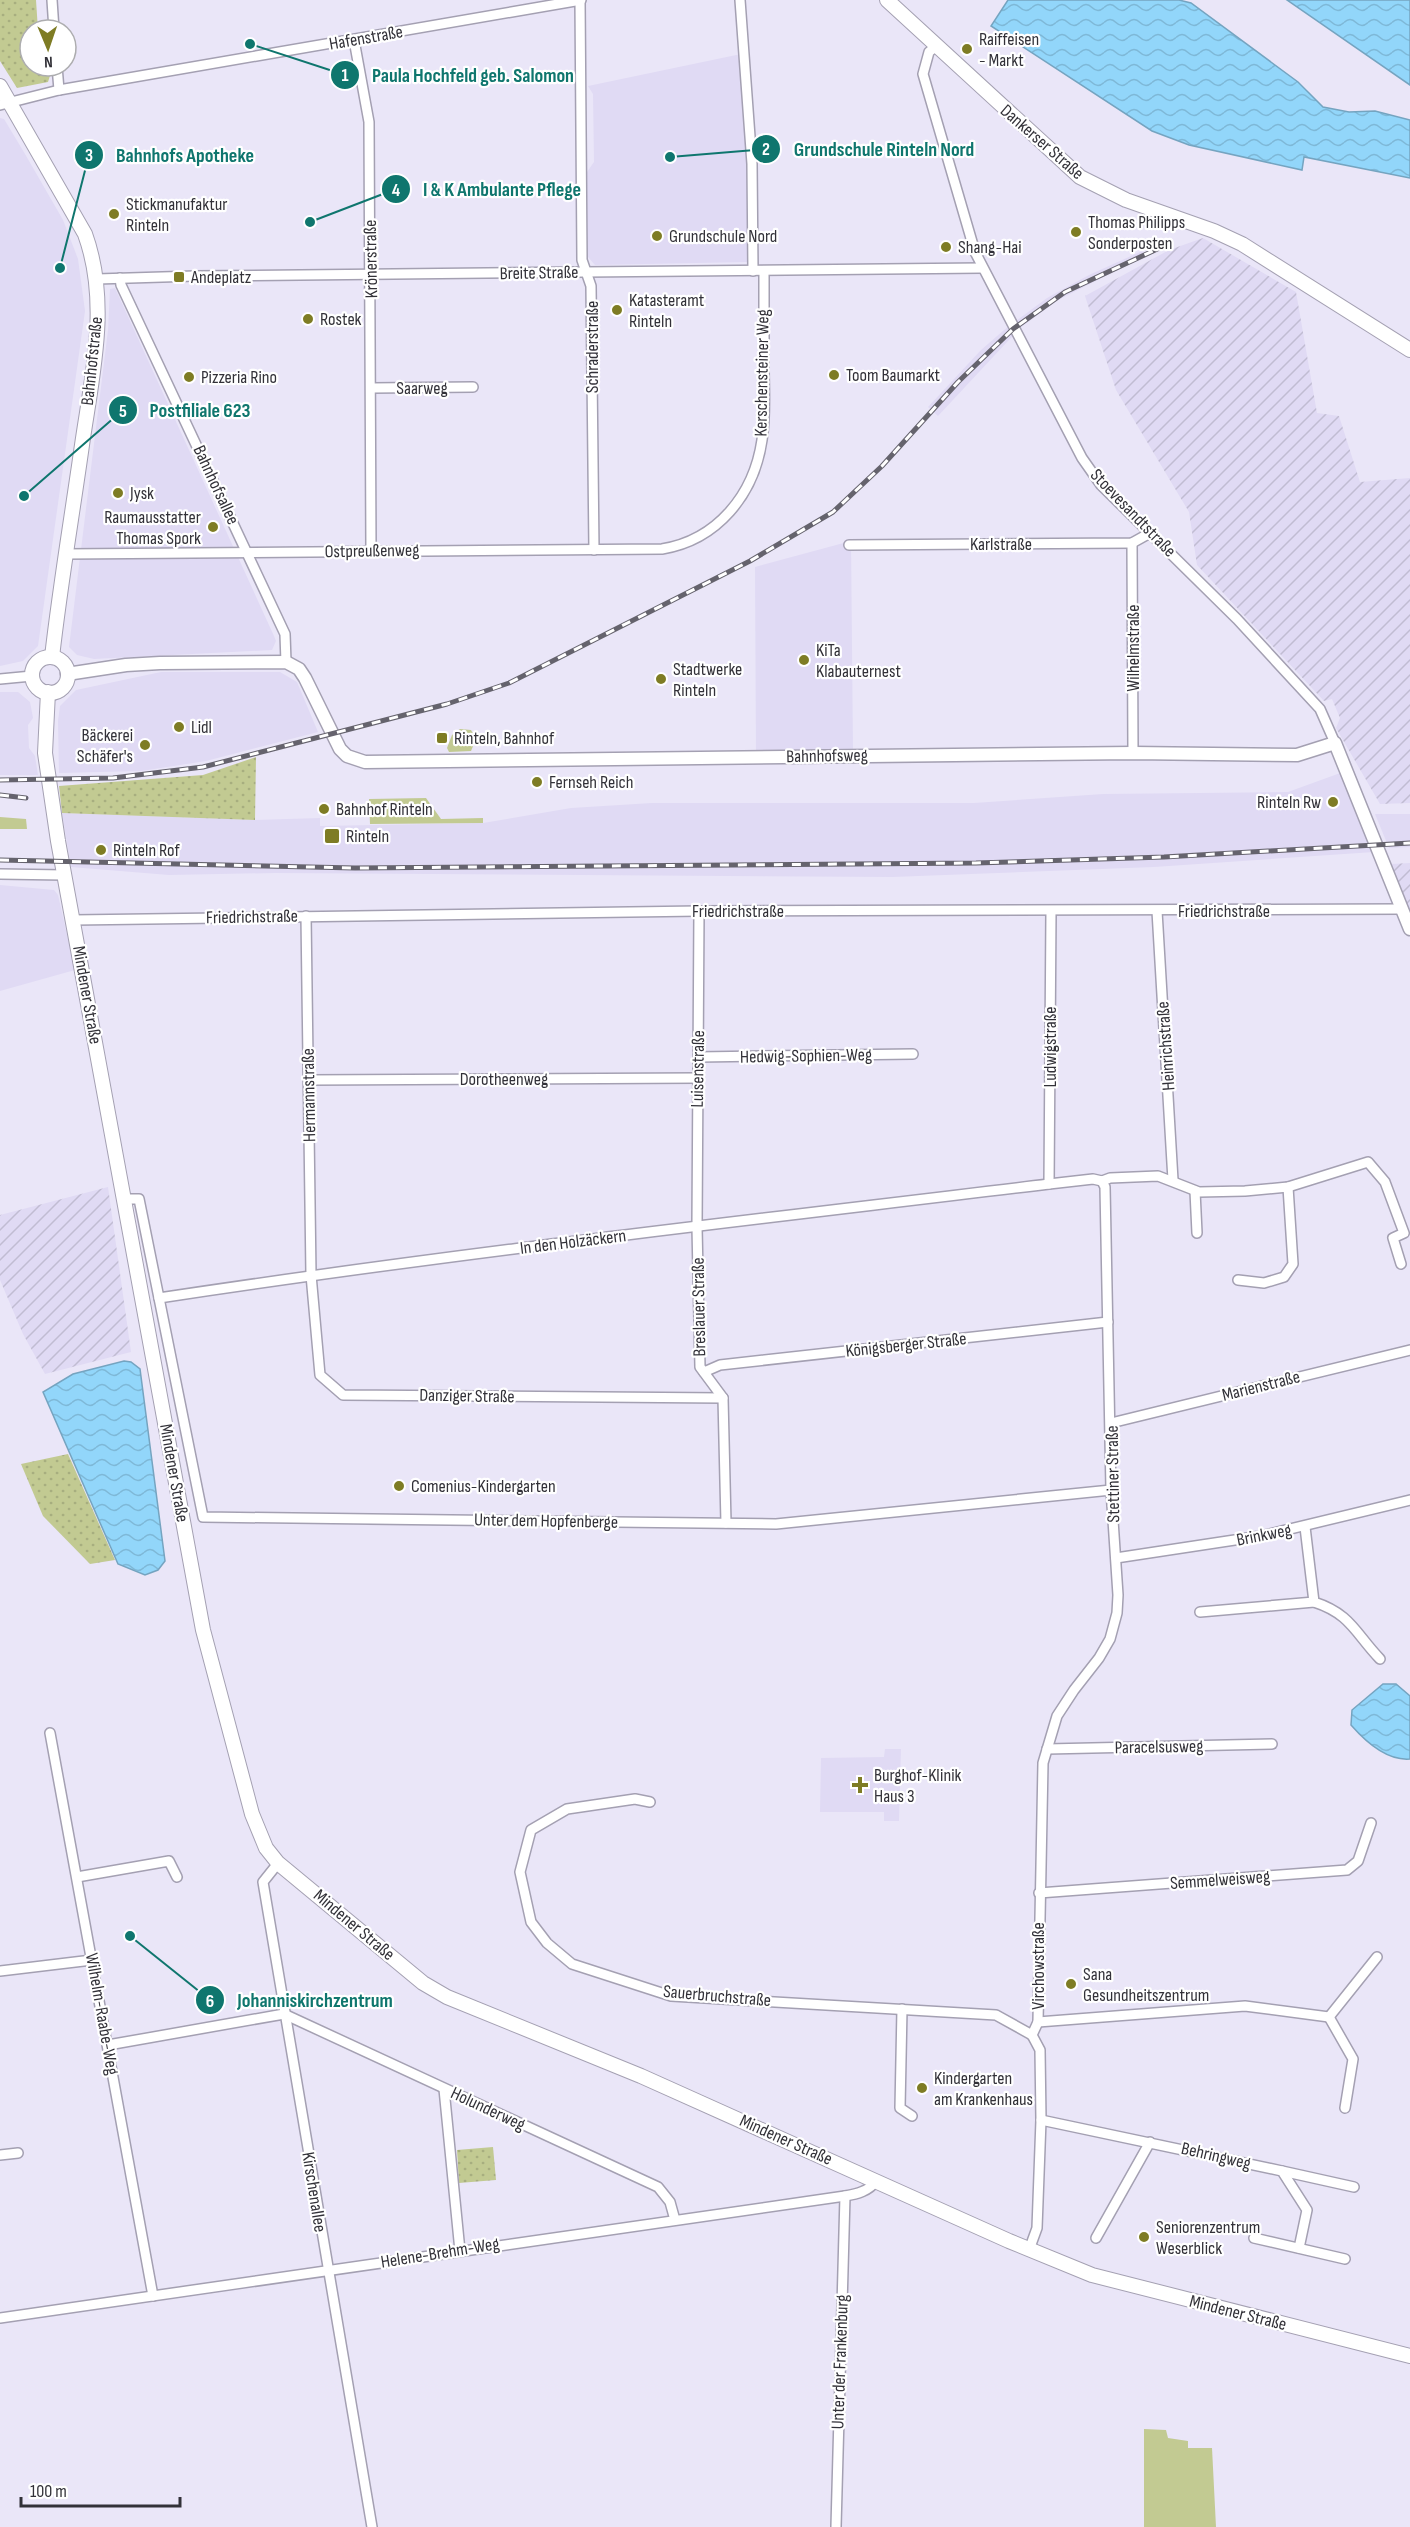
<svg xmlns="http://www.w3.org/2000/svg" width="1410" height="2527" font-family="'Sofia Sans Condensed',sans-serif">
<defs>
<pattern id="industrial-furrows" width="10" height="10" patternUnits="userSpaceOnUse" patternTransform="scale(1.5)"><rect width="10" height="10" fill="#e0daf4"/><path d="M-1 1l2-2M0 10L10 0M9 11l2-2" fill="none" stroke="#c1bcd2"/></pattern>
<pattern id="park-dots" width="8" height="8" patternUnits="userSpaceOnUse" patternTransform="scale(1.5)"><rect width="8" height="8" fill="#c2ca92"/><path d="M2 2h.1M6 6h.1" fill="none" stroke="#a7ae7f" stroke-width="1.8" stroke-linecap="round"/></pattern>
<pattern id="water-waves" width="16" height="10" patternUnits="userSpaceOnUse" patternTransform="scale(1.5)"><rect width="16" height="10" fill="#92d6fa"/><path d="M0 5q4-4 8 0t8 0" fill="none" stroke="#7eb8d7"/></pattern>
</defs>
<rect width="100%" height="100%" fill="#eae6f8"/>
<!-- built -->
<g fill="#e0daf4">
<polygon points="741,54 747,148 747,262 595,265 588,257 587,172 594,162 593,94 588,86"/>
<polygon points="0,118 4,119 25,154 63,220 78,259 85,311 38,646 23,661 0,666"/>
<polygon points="1142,251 1145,256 1058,300 1020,328 938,416 928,407 981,350 1004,330 1047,298 1089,275"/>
<polygon points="115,288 274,636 276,641 272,650 94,659 77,655 69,647 108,330 110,289"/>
<polygon points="851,541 853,754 756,754 755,567"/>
<polygon points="161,672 280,672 297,682 318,732 206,761 141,771 59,773 58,721 60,706 76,690"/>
<polygon points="0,692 18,692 30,702 33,718 28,725 29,748 35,756 38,775 0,775"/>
<polygon points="1343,772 1374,852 1154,867 892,877 275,873 169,875 71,867 62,813 255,820 320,818 320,826 483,823 571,808 652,803 974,803 1103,794 1288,792"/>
<polygon points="1375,814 1410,814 1410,847 1389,848"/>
<polygon points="0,885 54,890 58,895 75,970 0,991"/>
<polygon points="885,1749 901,1749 899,1821 884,1821 884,1812 820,1812 821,1758 884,1757"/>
</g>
<!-- industrial -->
<g fill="url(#industrial-furrows)">
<polygon points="1203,238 1296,292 1317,413 1339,416 1360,482 1410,478 1410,803 1380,804 1336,728 1340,718 1332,699 1324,701 1197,565 1189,512 1116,390 1085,296 1169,250"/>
<polygon points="1410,863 1410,913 1391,864"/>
<polygon points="108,1187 131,1352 45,1374 23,1334 0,1280 0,1215"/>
</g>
<!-- green -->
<g fill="#c2ca92">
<polygon points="460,729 471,730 476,739 471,751 449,752 447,748 452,735"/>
<polygon points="426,798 441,819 483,818 483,823 370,824 369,799"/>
<polygon points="0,817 26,819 27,829 0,829"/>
<polygon points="1144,2429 1166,2430 1168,2438 1188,2441 1188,2448 1212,2448 1216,2527 1144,2527"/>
</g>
<!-- park -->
<g fill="url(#park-dots)">
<polygon points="0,0 36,0 38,30 30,30 30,66 53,66 48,82 17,88 0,61"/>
<polygon points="256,757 255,820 62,813 59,786 203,775"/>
<polygon points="68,1454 115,1560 90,1564 43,1516 21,1464"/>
<polygon points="493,2147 496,2180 459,2183 457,2150"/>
</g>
<!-- water -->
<g fill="url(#water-waves)" stroke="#75a4c0" stroke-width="1.5">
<polygon points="1008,0 1179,0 1191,3 1298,82 1323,107 1349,112 1375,111 1410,120 1410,178 1304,157 1302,170 1189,145 1152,131 991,26"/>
<polygon points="1287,0 1410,0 1410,85"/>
<polygon points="124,1361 131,1362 140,1369 165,1561 158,1570 145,1575 118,1564 43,1392 73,1374"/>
<path d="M1383 1684H1396L1410 1696V1759C1387 1761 1365 1741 1351 1725L1352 1710Z"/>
</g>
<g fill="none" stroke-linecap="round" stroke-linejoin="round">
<defs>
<g id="minor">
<polyline points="52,0 54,30"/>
<polyline points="580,0 582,260 591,286 594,550"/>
<polyline points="740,0 752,164 753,271"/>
<polyline points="354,40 369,122 371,551"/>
<polyline points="935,47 929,52 923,74 975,252 1082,458 1101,485 1237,619 1320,709 1335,743"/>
<polyline points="57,66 59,90"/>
<polyline points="0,105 59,90 581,0"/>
<polyline points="120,278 121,285 285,634 286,662"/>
<polyline points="97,279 195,276 982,268"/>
<polyline points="372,388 473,387"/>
<polyline points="1132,543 1133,753"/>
<polyline points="849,545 1132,543 1150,533"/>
<path d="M66 554 662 549C717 540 754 495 762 440 766 416 764 391 764 367 764 335 764 303 764 271"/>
<polyline points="0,679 32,676"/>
<polyline points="0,874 64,875"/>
<polyline points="699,911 697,1227 700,1367 723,1398 726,1523"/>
<polyline points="1157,911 1173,1180"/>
<polyline points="306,916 311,1275 320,1375 343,1395 723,1398"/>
<polyline points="74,920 699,911 1402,909"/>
<polyline points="698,1057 913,1054"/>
<polyline points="309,1080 698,1078"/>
<polyline points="1102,1181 1110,1178 1158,1176 1199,1192 1245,1191 1288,1187 1368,1162 1385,1182 1404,1233 1393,1238 1401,1264"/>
<polyline points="1049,1184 1051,911"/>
<polyline points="1195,1191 1197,1233"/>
<path d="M124 1199H139L159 1298C455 1253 752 1220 1049 1184L1093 1179 1102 1181"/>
<polyline points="1238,1280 1264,1283 1284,1277 1293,1264 1288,1187"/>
<polyline points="159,1298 203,1517 776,1524 1111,1490"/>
<polyline points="704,1372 720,1365 1108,1322"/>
<polyline points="1111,1423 1410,1350"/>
<path d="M1305 1527 1314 1602C1351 1614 1355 1633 1380 1659"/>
<polyline points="1116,1558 1261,1536 1410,1500"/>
<polyline points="1200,1612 1314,1602"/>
<polyline points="50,1733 153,2296"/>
<polyline points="1047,1749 1272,1744"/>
<polyline points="650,1802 635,1799 567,1809 531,1830 520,1872 531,1922 547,1943 572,1964 671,1996 996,2015 1032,2035"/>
<polyline points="279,1862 263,1882 372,2527"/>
<polyline points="77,1877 169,1861 177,1877"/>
<polyline points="1039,1893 1347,1870 1358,1861 1371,1823"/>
<polyline points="0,1971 92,1960"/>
<polyline points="902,2009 900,2108 912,2116"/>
<polyline points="1329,2017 1353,2059 1345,2108"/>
<polyline points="1038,2022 1245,2006 1329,2017 1377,1957"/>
<polyline points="108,2045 284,2014 658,2187 670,2202 675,2220"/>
<polyline points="444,2089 460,2251"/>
<polyline points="1041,2120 1282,2171 1307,2210 1299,2248"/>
<polyline points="0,2155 18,2153"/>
<polyline points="1282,2171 1354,2187"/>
<polyline points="1096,2238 1150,2142"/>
<polyline points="1254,2238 1345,2259"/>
<polyline points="1029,2250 1037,2228 1041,2120 1040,2050 1032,2035 1038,2022 1043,1763 1057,1716 1074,1690 1099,1658 1110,1639 1117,1613 1118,1595 1111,1490 1105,1187 1102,1181"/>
<path d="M0 2318 845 2196C857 2194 869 2191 876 2181"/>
<polyline points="836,2527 845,2196"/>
</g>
<polyline id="tertiary" points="67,674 126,665 160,663 286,662 299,669 305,678 340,749 347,756 365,762 1133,753 1297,755 1335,743 1410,929"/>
<g id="secondary">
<polyline points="887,0 1080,177 1126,200 1214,231 1242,244 1410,350"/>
<path d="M0 86 85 234C110 303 92 375 82 445 72 516 60 586 52 657"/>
<circle cx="50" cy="675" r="18"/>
<polyline points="48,692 45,753 58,841 203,1630 252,1814 266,1848 278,1863 423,1983 447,1997 641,2076 1009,2241 1092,2275 1410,2356"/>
</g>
</defs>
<!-- minor casing -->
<use href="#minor" stroke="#a4a0b2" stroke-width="12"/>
<!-- tertiary casing -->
<use href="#tertiary" stroke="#a4a0b2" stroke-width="15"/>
<!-- secondary casing -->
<use href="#secondary" stroke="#a4a0b2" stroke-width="16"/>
<!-- minor -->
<use href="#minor" stroke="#fff" stroke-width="9"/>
<!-- tertiary -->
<use href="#tertiary" stroke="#fff" stroke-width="12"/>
<!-- secondary -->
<use href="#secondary" stroke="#fff" stroke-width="14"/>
<defs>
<g id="rail">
<polyline points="0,780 113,778 203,767 447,704 509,683 750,561 833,512 882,466 958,382 1013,329 1065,292 1168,244"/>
<polyline points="0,795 26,798"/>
<polyline points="0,860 355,868 976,863 1164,857 1410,843"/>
</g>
</defs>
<!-- rail casing -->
<use href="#rail" stroke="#65636d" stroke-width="5"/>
<!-- rail -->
<use href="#rail" stroke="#fff" stroke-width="3" stroke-dasharray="9" stroke-linecap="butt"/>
</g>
<!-- markers -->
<g fill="#7e7c24" stroke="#fff" stroke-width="2">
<circle cx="967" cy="49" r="6"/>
<circle cx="114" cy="214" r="6"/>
<circle cx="1076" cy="232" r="6"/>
<circle cx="657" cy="236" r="6"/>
<circle cx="946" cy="247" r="6"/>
<rect x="173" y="271" width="12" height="12" rx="3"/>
<circle cx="617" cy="310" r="6"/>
<circle cx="308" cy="319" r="6"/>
<circle cx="834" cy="375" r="6"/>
<circle cx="189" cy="377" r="6"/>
<circle cx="118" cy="493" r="6"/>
<circle cx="213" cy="527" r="6"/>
<circle cx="804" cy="660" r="6"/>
<circle cx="661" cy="679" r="6"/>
<circle cx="179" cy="727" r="6"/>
<rect x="436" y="732" width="12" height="12" rx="3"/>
<circle cx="145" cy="745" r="6"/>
<circle cx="537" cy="782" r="6"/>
<circle cx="1333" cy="802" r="6"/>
<circle cx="324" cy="809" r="6"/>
<rect x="324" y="828" width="16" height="16" rx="3"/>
<circle cx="101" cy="850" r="6"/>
<circle cx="399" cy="1486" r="6"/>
<path d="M857 1776h6v6h6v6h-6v6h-6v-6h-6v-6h6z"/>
<circle cx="1071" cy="1984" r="6"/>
<circle cx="922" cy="2088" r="6"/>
<circle cx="1144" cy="2237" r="6"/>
</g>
<g text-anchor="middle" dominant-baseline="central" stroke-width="4.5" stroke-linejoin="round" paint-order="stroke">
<!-- street labels -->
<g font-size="18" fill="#323138" stroke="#fff">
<text transform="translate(366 38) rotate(-10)">Hafenstraße</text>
<text transform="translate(1042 142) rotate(41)">Dankerser Straße</text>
<text transform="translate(371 259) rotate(-91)">Krönerstraße</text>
<text transform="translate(539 273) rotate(-1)">Breite Straße</text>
<text transform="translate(592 347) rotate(-90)">Schraderstraße</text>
<text transform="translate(92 361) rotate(-84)">Bahnhofstraße</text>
<text transform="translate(762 373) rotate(-89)">Kerschensteiner Weg</text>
<text x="422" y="388">Saarweg</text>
<text transform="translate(216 485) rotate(65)">Bahnhofsallee</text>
<text transform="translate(1133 513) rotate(46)">Stoevesandtstraße</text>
<text x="1001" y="544">Karlstraße</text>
<text transform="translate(372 551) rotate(-1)">Ostpreußenweg</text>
<text transform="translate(1133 648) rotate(-90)">Wilhelmstraße</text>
<text transform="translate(827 756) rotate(-1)">Bahnhofsweg</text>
<text x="738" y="911">Friedrichstraße</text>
<text x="1224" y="911">Friedrichstraße</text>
<text transform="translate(252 917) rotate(-1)">Friedrichstraße</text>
<text transform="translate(87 995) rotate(80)">Mindener Straße</text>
<text transform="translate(1166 1046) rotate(-94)">Heinrichstraße</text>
<text transform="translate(1050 1047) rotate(-90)">Ludwigstraße</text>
<text transform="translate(806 1056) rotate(-1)">Hedwig-Sophien-Weg</text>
<text transform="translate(698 1069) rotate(-89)">Luisenstraße</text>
<text x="504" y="1079">Dorotheenweg</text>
<text transform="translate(309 1095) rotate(-91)">Hermannstraße</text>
<text transform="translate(573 1242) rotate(-7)">In den Holzäckern</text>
<text transform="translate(699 1307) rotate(-91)">Breslauer Straße</text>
<text transform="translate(906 1345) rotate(-6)">Königsberger Straße</text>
<text transform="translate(1261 1386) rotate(-14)">Marienstraße</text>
<text transform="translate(467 1396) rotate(1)">Danziger Straße</text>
<text transform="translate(174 1473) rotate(80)">Mindener Straße</text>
<text transform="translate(1113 1474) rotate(-91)">Stettiner Straße</text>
<text transform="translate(546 1521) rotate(1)">Unter dem Hopfenberge</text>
<text transform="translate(1264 1535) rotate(-11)">Brinkweg</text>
<text transform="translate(1159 1747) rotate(-1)">Paracelsusweg</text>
<text transform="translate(1220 1880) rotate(-4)">Semmelweisweg</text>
<text transform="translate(354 1925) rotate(40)">Mindener Straße</text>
<text transform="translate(1038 1966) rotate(-90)">Virchowstraße</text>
<text transform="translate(717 1996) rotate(5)">Sauerbruchstraße</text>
<text transform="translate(102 2014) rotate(80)">Wilhelm-Raabe-Weg</text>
<text transform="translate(488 2109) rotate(25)">Holunderweg</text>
<text transform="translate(786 2140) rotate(24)">Mindener Straße</text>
<text transform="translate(1216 2156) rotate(13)">Behringweg</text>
<text transform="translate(314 2192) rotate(81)">Kirschenallee</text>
<text transform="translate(440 2253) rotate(-9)">Helene-Brehm-Weg</text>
<text transform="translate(1238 2313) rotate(14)">Mindener Straße</text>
<text transform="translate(840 2362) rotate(-88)">Unter der Frankenburg</text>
</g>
<!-- poi labels -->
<g font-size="18" fill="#323138" stroke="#fff" text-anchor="start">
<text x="979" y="39">Raiffeisen<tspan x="979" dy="21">- Markt</tspan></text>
<text x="126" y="204">Stickmanufaktur<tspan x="126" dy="21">Rinteln</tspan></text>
<text x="1088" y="222">Thomas Philipps<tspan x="1088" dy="21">Sonderposten</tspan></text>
<text x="669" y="236">Grundschule Nord</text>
<text x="958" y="247">Shang-Hai</text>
<text x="191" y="277">Andeplatz</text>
<text x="629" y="300">Katasteramt<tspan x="629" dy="21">Rinteln</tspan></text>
<text x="320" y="319">Rostek</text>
<text x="846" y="375">Toom Baumarkt</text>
<text x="201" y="377">Pizzeria Rino</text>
<text x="130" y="493">Jysk</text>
<text x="201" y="517" text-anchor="end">Raumausstatter<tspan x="201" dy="21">Thomas Spork</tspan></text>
<text x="816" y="650">KiTa<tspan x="816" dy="21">Klabauternest</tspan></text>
<text x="673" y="669">Stadtwerke<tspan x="673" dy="21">Rinteln</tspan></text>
<text x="191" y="727">Lidl</text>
<text x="133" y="735" text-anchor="end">Bäckerei<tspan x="133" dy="21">Schäfer's</tspan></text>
<text x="454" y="738">Rinteln, Bahnhof</text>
<text x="549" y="782">Fernseh Reich</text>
<text x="1321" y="802" text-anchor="end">Rinteln Rw</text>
<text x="336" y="809">Bahnhof Rinteln</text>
<text x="346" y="836">Rinteln</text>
<text x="113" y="850">Rinteln Rof</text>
<text x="411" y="1486">Comenius-Kindergarten</text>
<text x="874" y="1775">Burghof-Klinik<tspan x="874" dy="21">Haus 3</tspan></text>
<text x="1083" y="1974">Sana<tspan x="1083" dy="21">Gesundheitszentrum</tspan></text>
<text x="934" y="2078">Kindergarten<tspan x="934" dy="21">am Krankenhaus</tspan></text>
<text x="1156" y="2227">Seniorenzentrum<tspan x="1156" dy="21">Weserblick</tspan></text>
</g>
</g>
<!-- callouts -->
<path fill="none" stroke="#0f766e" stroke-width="2" d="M250 44L345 75M670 157L766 149M60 268L89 155M310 222L396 189M24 496L123 410M130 1936L210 2000"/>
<g fill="#0f766e" stroke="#fff" stroke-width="2">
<circle cx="250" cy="44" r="6"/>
<circle cx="670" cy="157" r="6"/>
<circle cx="60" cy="268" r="6"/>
<circle cx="310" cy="222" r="6"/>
<circle cx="24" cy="496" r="6"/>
<circle cx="130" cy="1936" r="6"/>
<circle cx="345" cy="75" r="15"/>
<circle cx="766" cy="149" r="15"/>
<circle cx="89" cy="155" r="15"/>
<circle cx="396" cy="189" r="15"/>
<circle cx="123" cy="410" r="15"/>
<circle cx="210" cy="2000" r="15"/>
</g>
<g font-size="18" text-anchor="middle" font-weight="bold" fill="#fff">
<text x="345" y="81">1</text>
<text x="766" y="155">2</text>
<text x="89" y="161">3</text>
<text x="396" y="196">4</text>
<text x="123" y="417">5</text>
<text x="210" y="2007">6</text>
</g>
<g font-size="20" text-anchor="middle" font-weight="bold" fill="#0f766e" stroke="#fff" stroke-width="4.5" stroke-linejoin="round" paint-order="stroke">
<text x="473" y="82">Paula Hochfeld geb. Salomon</text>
<text x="884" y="156">Grundschule Rinteln Nord</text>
<text x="185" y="162">Bahnhofs Apotheke</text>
<text x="502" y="196">I &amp; K Ambulante Pflege</text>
<text x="200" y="417">Postfiliale 623</text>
<text x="315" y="2007">Johanniskirchzentrum</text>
</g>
<!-- north arrow -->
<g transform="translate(48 48) rotate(178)"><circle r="28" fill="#ffffff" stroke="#adadaf" stroke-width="1.5"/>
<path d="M0-4.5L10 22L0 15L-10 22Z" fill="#7e7c24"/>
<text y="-9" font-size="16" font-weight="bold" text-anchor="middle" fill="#323138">N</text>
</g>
<!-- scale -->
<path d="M21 2497v9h159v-9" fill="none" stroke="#323138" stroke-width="3"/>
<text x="30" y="2497" font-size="18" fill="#323138" stroke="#ffffff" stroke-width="4.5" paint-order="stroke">100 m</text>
</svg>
